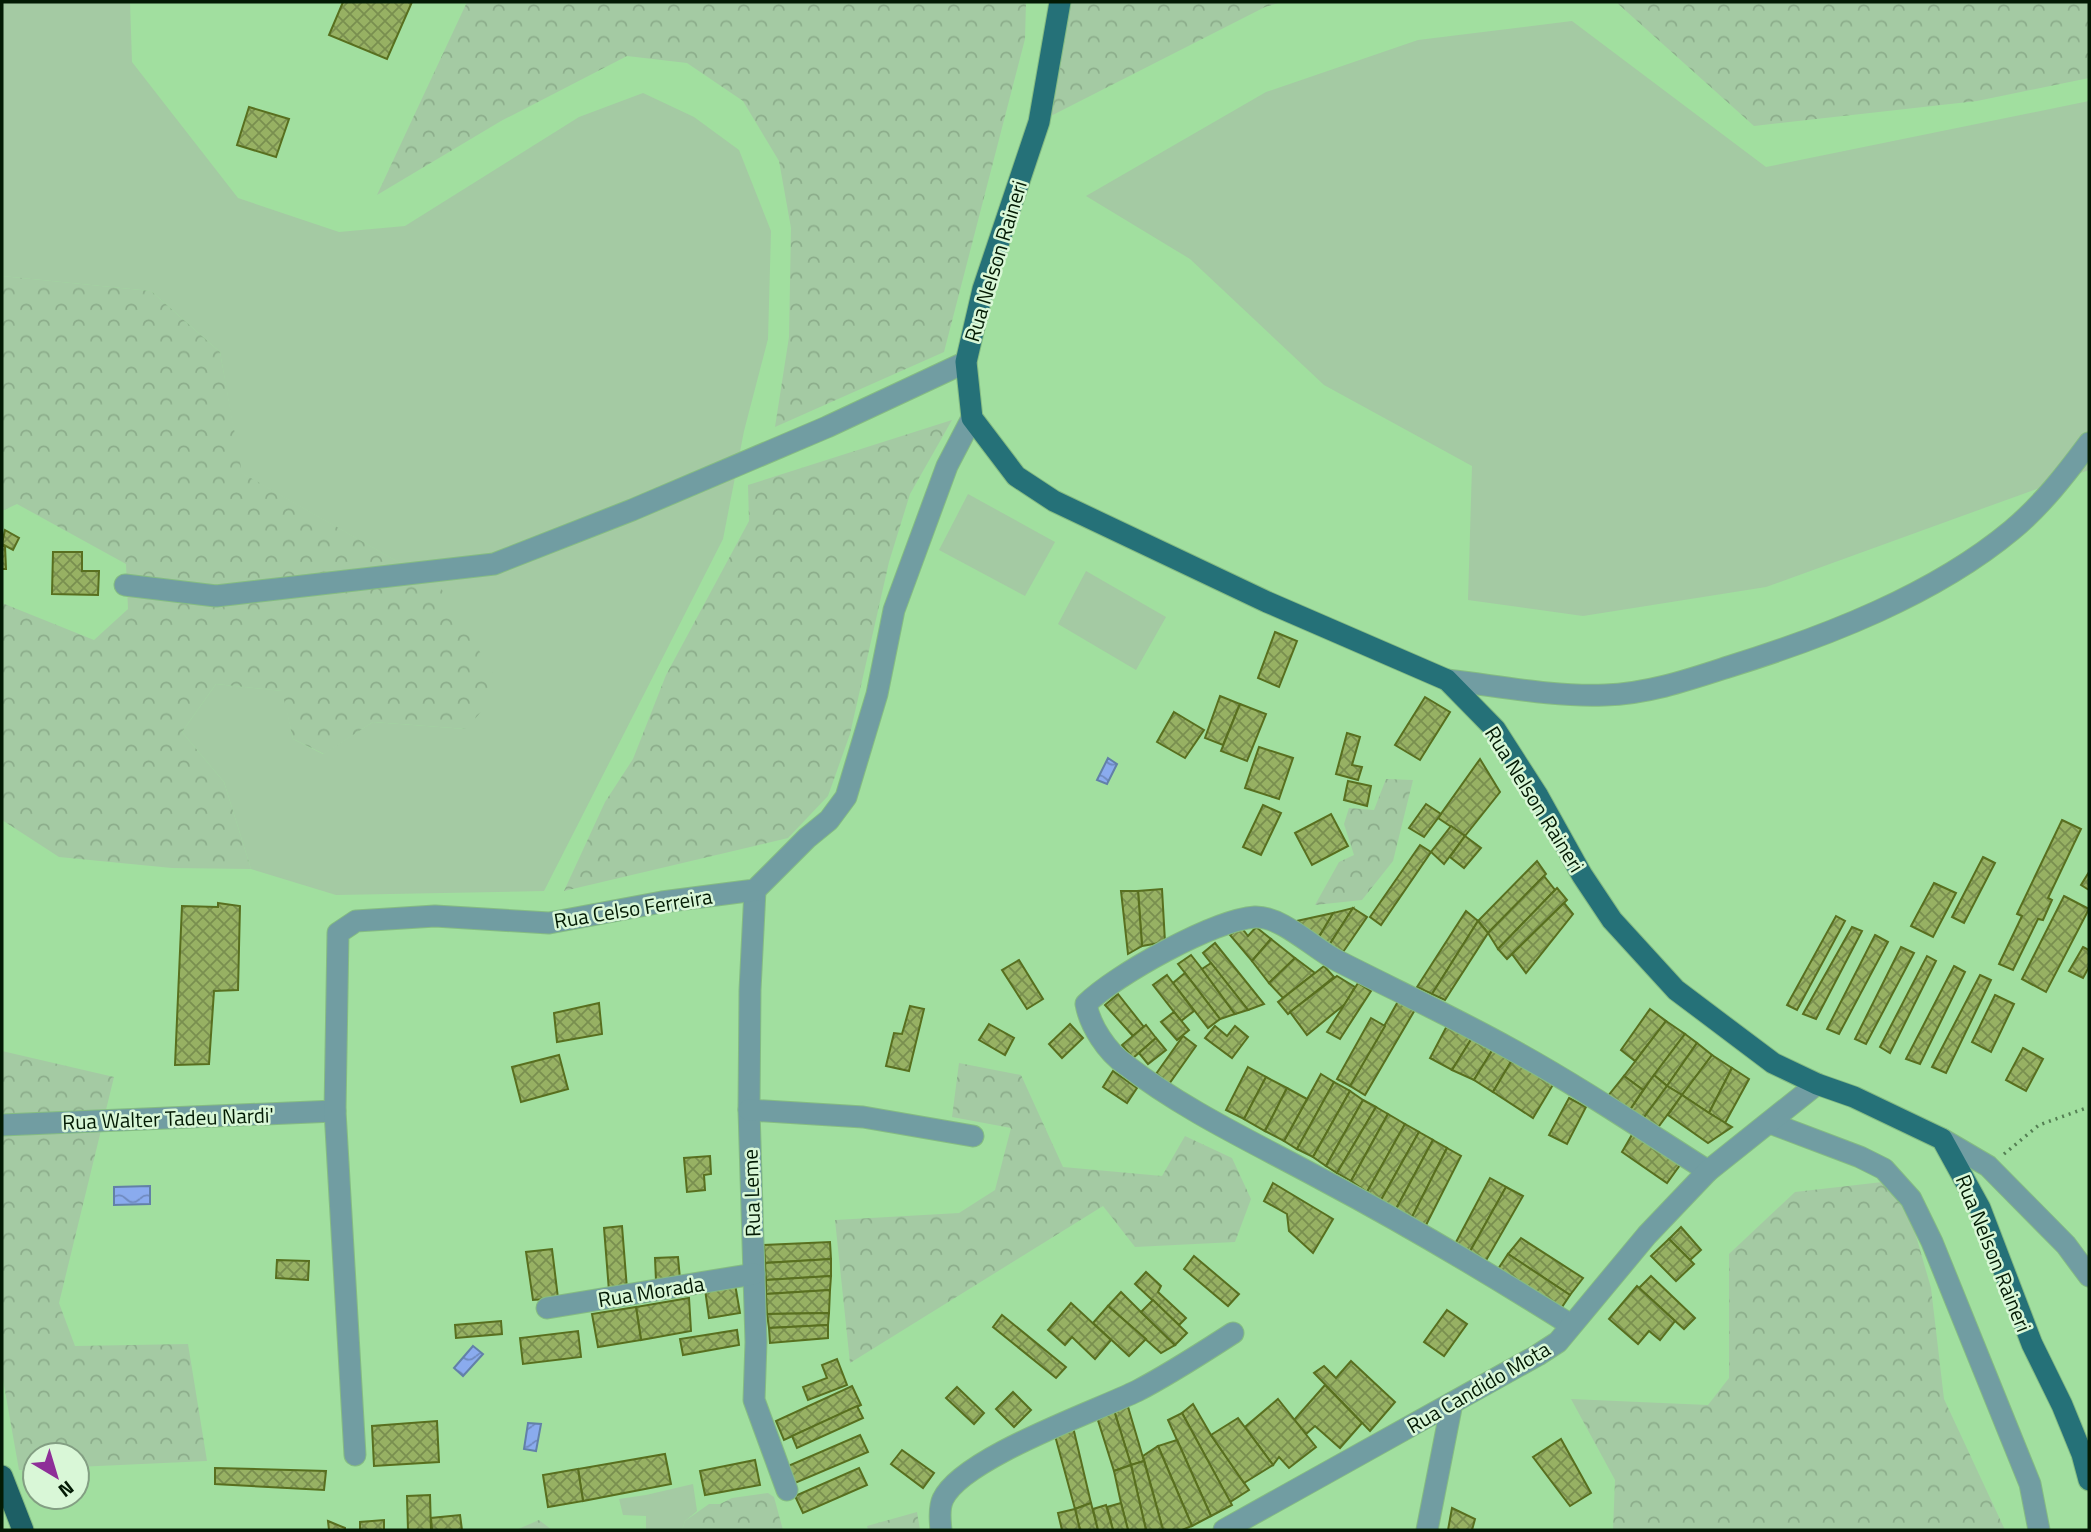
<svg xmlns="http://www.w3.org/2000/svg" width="2091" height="1532" font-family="'Titillium Web',sans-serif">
<defs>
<pattern id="forest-crowns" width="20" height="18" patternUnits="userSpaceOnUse" patternTransform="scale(1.75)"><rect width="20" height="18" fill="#a4caa3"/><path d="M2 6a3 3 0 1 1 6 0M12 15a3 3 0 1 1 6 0" fill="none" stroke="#8cad8b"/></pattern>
<pattern id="water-waves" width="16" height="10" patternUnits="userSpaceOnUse" patternTransform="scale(1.75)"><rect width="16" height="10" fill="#8aabee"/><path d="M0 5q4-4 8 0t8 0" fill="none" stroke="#6f8abf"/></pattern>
<pattern id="building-cross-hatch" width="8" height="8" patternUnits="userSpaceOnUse" patternTransform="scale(1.75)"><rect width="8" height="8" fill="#97b163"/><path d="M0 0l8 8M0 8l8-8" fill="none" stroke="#798f4f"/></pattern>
</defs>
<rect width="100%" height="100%" fill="#a1df9f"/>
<!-- green -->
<g fill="#a4caa3">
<polygon points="2,2 130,2 132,62 238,198 339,232 405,226 579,117 643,93 694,117 739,150 771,231 768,339 744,431 723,539 544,891 336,895 251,869 224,782 182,732 216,684 283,691 293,739 323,754 373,722 466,729 439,585 241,473 220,352 151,291 2,276"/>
<polygon points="1572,21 1766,167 2089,101 2089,470 1766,587 1583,616 1468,600 1472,466 1324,385 1190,259 1086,196 1266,92 1418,40"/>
<polygon points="968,494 1055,542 1025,596 939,550"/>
<polygon points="1086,571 1166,617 1136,670 1058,624"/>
<polygon points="693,1484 697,1511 685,1521 682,1530 646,1530 646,1516 623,1515 619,1499 646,1495"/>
</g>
<!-- forest -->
<g fill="url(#forest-crowns)">
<polygon points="467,2 1026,2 1025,39 944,352 775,427 789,337 791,228 779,161 743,101 687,63 627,56 501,121 377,195"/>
<polygon points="1060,2 1282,2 1265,7 1039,122"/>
<polygon points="1616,2 2089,2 2089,78 1977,101 1754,126"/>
<polygon points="2,276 151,291 220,352 242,473 439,585 502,688 466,729 373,722 324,754 293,739 282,691 216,684 182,732 224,782 251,869 172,868 59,857 2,820 2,603 94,640 128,609 126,564 17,504 2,511"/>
<polygon points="952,420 910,494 889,562 850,734 828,796 788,838 564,891 605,802 633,759 666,675 749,521 748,485"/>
<polygon points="1386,779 1413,780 1393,861 1362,900 1315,905 1339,862 1354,855 1344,824 1349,808 1374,810"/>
<polygon points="2,1051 114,1077 59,1303 75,1346 188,1344 207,1461 77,1467 77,1455 35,1455 35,1470 19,1470 2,1374"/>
<polygon points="959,1063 1021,1075 1063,1167 1162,1176 1185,1136 1232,1158 1251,1199 1235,1242 1135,1247 1103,1206 850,1363 835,1220 959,1213 995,1190 1011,1128 952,1117"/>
<polygon points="1900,1180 1931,1288 1944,1399 2005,1530 1613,1530 1615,1480 1571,1399 1708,1405 1729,1378 1729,1254 1795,1192"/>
<polygon points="768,1493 774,1497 783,1530 682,1530 685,1521 709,1504 720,1504 732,1498"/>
<polygon points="917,1512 920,1530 868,1530 867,1526"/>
<polygon points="539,1520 552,1530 516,1530"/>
</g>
<!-- water -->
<g fill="url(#water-waves)" stroke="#6280a8" stroke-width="2">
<polygon points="1108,758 1117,764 1107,784 1097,780"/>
<polygon points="150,1186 150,1204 114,1205 114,1187"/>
<polygon points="473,1346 483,1354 463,1376 454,1368"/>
<polygon points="528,1423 541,1424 536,1451 524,1449"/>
</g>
<!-- building -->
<g fill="url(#building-cross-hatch)" stroke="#586f1f" stroke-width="2">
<polygon points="343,2 412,2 387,59 329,35"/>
<polygon points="249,107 289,119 276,157 237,145"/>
<polygon points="5,530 19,538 13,550 2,544"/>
<polygon points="2,546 5,546 6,569 2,569"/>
<polygon points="53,552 82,552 82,571 99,571 98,595 52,594"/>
<polygon points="1275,632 1297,641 1279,687 1258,678"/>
<polygon points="1220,696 1240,704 1223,745 1205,738"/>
<polygon points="1425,697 1450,712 1420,760 1395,745"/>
<polygon points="1240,704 1266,714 1247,761 1221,751"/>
<polygon points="1174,712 1204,730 1185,758 1157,742"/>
<polygon points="1347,733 1360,737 1352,765 1362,767 1358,780 1336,774"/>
<polygon points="1259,747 1293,758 1279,799 1245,788"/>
<polygon points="1480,759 1500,792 1465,836 1438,818"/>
<polygon points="1348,781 1371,786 1367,806 1344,800"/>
<polygon points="1426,804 1441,814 1424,837 1409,828"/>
<polygon points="1263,805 1281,813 1261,855 1243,847"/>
<polygon points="1331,814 1348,846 1312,865 1295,833"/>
<polygon points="2062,820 2081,829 2048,898 2052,900 2043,920 2038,919 2013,970 1999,964 2022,916 2017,914"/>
<polygon points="1451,826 1465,836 1444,864 1431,852"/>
<polygon points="1465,836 1481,848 1464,868 1450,857"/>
<polygon points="1420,845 1431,852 1381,925 1370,917"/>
<polygon points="1983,857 1995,863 1964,923 1952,917"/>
<polygon points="1537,861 1546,874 1488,933 1478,921"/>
<polygon points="2089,872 2089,890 2081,885"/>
<polygon points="1544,876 1555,890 1498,949 1488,933"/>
<polygon points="1934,883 1956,893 1933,937 1911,926"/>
<polygon points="1557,888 1567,900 1507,959 1498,949"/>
<polygon points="1162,889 1165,942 1142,946 1138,891"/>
<polygon points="1121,891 1138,891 1142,946 1128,954"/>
<polygon points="2064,896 2089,909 2046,992 2022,979"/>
<polygon points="218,903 240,906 238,990 214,991 209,1064 175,1065 182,906 218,907"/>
<polygon points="1564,903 1573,914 1526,973 1512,954"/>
<polygon points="1353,908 1328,947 1317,940 1333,913"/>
<polygon points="1353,908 1367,917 1341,955 1328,947"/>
<polygon points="1466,911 1478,921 1432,994 1417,987"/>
<polygon points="1333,913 1317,940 1292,922"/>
<polygon points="1836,916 1845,921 1797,1010 1787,1005"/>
<polygon points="1478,921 1488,933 1445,1000 1432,994"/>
<polygon points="1241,927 1248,936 1256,927 1271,939 1252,961 1230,935"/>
<polygon points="1852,927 1862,931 1816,1019 1803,1014"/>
<polygon points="1875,935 1888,942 1839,1034 1827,1029"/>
<polygon points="1271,939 1295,958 1269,983 1252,961"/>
<polygon points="1215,943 1264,1004 1248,1010 1203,953"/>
<polygon points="1901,947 1914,953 1866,1044 1855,1039"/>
<polygon points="2083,947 2089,950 2089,967 2083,978 2069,971"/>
<polygon points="1191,955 1202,969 1235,1014 1220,1019 1185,973 1178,964"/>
<polygon points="1927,956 1936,961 1890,1053 1880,1047"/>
<polygon points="1295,958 1315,973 1283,998 1269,983"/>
<polygon points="1019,960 1043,999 1027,1009 1002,970"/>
<polygon points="1211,963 1248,1010 1235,1014 1202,969"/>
<polygon points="1324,966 1334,977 1288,1014 1278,1002"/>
<polygon points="1954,966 1965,972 1920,1064 1906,1059"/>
<polygon points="1185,973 1220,1019 1208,1028 1173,983"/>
<polygon points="1167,975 1194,1011 1181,1021 1153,985"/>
<polygon points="1980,975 1991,980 1946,1073 1932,1067"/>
<polygon points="1337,976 1355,987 1345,1004 1307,1035 1290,1012"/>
<polygon points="1358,983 1371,991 1340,1039 1327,1032"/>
<polygon points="1118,994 1144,1027 1133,1036 1105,1005"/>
<polygon points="1995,995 2014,1004 1991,1052 1972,1042"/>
<polygon points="1400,998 1416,1008 1365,1095 1350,1086"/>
<polygon points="599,1003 602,1034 557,1042 554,1013"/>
<polygon points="910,1006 924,1009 909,1071 886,1066 894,1033 902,1034"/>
<polygon points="1650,1009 1666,1021 1635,1061 1621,1050"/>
<polygon points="1174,1012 1189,1030 1177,1040 1161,1022"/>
<polygon points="1371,1018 1385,1026 1350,1086 1337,1079"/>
<polygon points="1666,1021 1685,1034 1643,1090 1624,1076"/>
<polygon points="989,1024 1014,1038 1005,1055 979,1040"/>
<polygon points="1070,1024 1083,1038 1062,1058 1049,1044"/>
<polygon points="1448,1024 1472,1038 1452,1070 1430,1058"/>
<polygon points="1146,1025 1156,1038 1133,1058 1122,1045"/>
<polygon points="1215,1026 1227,1036 1235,1026 1248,1037 1232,1058 1205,1038"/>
<polygon points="1685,1034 1697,1043 1667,1086 1654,1075"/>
<polygon points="1183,1036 1196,1046 1169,1084 1156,1074"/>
<polygon points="1156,1038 1166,1050 1148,1064 1139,1053"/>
<polygon points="1472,1038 1493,1049 1474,1080 1452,1070"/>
<polygon points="1697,1043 1712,1055 1682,1095 1667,1086"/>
<polygon points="2023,1048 2043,1059 2026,1091 2006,1080"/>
<polygon points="1493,1049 1512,1060 1493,1092 1474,1080"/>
<polygon points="559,1055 568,1089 521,1102 512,1067"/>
<polygon points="1712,1055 1732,1068 1709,1113 1682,1095"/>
<polygon points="1512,1060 1554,1083 1533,1118 1493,1092"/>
<polygon points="1248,1067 1266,1077 1244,1119 1226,1110"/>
<polygon points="1732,1068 1749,1079 1725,1123 1709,1113"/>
<polygon points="1113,1071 1137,1088 1127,1103 1103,1087"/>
<polygon points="1321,1074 1334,1082 1297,1149 1284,1141"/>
<polygon points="1654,1075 1667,1086 1642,1120 1629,1111"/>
<polygon points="1624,1076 1643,1090 1629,1111 1608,1096"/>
<polygon points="1266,1077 1287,1088 1265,1131 1244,1119"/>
<polygon points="1334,1082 1350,1091 1313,1157 1297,1149"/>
<polygon points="1667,1086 1682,1095 1656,1130 1642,1120"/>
<polygon points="1287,1088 1307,1099 1284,1141 1265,1131"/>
<polygon points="1350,1091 1363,1100 1326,1166 1313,1157"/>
<polygon points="1682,1095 1709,1113 1732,1127 1708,1143 1668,1115"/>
<polygon points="1569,1098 1586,1107 1567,1144 1549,1135"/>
<polygon points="1363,1100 1376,1107 1337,1173 1326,1166"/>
<polygon points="1376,1107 1388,1114 1351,1181 1337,1173"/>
<polygon points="1388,1114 1405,1124 1367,1192 1351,1181"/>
<polygon points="1405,1124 1419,1132 1381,1200 1367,1192"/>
<polygon points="1419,1132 1433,1140 1396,1209 1381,1200"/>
<polygon points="1633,1133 1680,1165 1667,1183 1622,1152"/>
<polygon points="1433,1140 1447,1148 1411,1219 1396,1209"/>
<polygon points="1447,1148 1461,1156 1425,1227 1411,1219"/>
<polygon points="710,1156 711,1174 704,1175 705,1190 687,1192 684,1158"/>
<polygon points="1490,1178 1506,1187 1468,1255 1454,1246"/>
<polygon points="1273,1183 1333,1219 1313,1253 1289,1231 1287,1214 1264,1201"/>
<polygon points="1506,1187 1523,1196 1484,1264 1468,1255"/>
<polygon points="622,1226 627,1289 609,1291 604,1228"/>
<polygon points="1681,1227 1701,1250 1690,1260 1669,1239"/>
<polygon points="1521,1238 1583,1278 1570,1295 1508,1254"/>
<polygon points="1669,1239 1694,1264 1676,1281 1651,1256"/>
<polygon points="830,1242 831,1259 765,1263 764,1245"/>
<polygon points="552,1249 558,1298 533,1300 526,1252"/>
<polygon points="1508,1254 1570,1295 1558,1313 1496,1272"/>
<polygon points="1194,1256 1239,1294 1228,1306 1184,1269"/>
<polygon points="678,1257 680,1279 656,1281 655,1258"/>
<polygon points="831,1259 831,1276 766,1280 765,1263"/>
<polygon points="277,1260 309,1261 308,1280 276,1278"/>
<polygon points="1146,1272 1161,1286 1158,1292 1186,1318 1179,1325 1135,1284"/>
<polygon points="831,1276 830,1290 766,1294 766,1280"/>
<polygon points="1651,1276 1695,1318 1684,1329 1639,1288"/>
<polygon points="735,1284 740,1313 709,1318 705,1289"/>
<polygon points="1637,1286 1675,1321 1660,1340 1649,1331 1638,1344 1609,1319"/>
<polygon points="830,1290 829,1313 767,1314 766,1294"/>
<polygon points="1121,1292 1141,1312 1175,1345 1161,1353 1108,1306"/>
<polygon points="689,1298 691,1331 641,1340 636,1307"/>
<polygon points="1153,1300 1187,1333 1175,1345 1141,1312"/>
<polygon points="1071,1303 1111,1340 1095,1359 1072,1337 1065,1345 1048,1330"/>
<polygon points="1108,1306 1146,1339 1129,1356 1093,1323"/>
<polygon points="636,1307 641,1340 598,1347 592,1314"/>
<polygon points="1447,1310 1467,1324 1444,1356 1424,1342"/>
<polygon points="829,1313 828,1325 769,1328 767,1314"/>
<polygon points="1002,1315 1066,1367 1056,1378 993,1327"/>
<polygon points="501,1321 502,1334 456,1338 455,1325"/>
<polygon points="828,1325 828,1338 770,1343 769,1328"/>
<polygon points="737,1330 739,1345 683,1355 680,1339"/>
<polygon points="578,1331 581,1357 523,1364 520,1338"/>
<polygon points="837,1359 847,1385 808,1400 803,1387 827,1378 822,1365"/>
<polygon points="1351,1361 1395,1402 1370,1431 1314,1373 1324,1366 1336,1378"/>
<polygon points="1325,1385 1362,1423 1340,1448 1315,1426 1306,1434 1294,1420"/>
<polygon points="852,1386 861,1405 784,1440 776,1421"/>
<polygon points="957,1387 984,1413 974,1424 946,1398"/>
<polygon points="1013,1392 1031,1410 1014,1427 996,1409"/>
<polygon points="1278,1399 1316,1447 1289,1468 1279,1457 1273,1465 1245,1427"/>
<polygon points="1126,1400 1144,1461 1131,1465 1113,1407"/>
<polygon points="1193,1404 1211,1435 1249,1490 1230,1502 1182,1413"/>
<polygon points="857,1406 863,1418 797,1448 792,1436"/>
<polygon points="1113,1407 1131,1465 1114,1471 1096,1414"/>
<polygon points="1182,1413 1232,1505 1211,1516 1168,1420"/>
<polygon points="1238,1418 1273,1465 1244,1483 1211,1435"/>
<polygon points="437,1421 439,1462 374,1466 372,1426"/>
<polygon points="1073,1427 1091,1503 1075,1509 1054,1432"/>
<polygon points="860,1435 868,1452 795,1483 788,1466"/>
<polygon points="1561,1439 1591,1493 1570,1506 1533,1457"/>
<polygon points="1177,1440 1211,1516 1192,1526 1158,1446"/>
<polygon points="1158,1446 1192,1526 1182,1530 1163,1530 1143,1456"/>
<polygon points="902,1450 934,1473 923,1488 891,1464"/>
<polygon points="665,1454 671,1484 583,1501 578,1469"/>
<polygon points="755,1460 760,1485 705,1495 700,1471"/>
<polygon points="1144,1461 1163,1530 1146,1530 1131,1465"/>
<polygon points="1131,1465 1146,1530 1128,1530 1121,1503 1114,1471"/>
<polygon points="215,1468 326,1471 324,1490 215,1484"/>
<polygon points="859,1468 867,1485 803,1513 795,1496"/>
<polygon points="578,1469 583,1501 548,1507 543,1475"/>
<polygon points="430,1495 431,1530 408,1530 407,1496"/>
<polygon points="1091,1503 1098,1530 1080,1530 1075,1509"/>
<polygon points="1121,1503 1128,1530 1113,1530 1107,1507"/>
<polygon points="1106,1505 1113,1530 1098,1530 1093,1509"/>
<polygon points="1452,1508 1475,1519 1472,1530 1448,1530"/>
<polygon points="1075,1509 1080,1530 1062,1530 1058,1513"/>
<polygon points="460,1515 462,1530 432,1530 431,1518"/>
<polygon points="384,1520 384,1530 360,1530 360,1522"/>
<polygon points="328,1521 345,1528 345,1530 329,1530"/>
</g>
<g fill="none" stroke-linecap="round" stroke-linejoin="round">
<defs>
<g id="minor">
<polyline points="125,585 216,596 494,564 632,510 827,427 966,362"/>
<path d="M1447 680C1499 686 1552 697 1605 695 1647 694 1688 680 1728 667 1825 637 1934 595 2012 530 2042 505 2066 474 2089 443"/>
<polyline points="755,890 750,990 749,1110 756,1342 754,1400 787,1490"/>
<polyline points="749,1110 863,1117 973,1136"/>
<polyline points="1770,1123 1860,1157 1884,1169 1911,1199 1932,1242 2030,1484 2039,1530"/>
<polyline points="2,1125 335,1111"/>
<polyline points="1942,1139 1988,1166 2066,1245 2089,1276"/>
<polyline points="547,1308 754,1274"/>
<path d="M1571 1325C1490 1274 1408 1225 1323 1180 1257 1144 1185 1111 1126 1065 1107 1052 1090 1026 1086 1004 1115 975 1214 920 1255 917 1282 916 1314 949 1338 961 1395 990 1453 1017 1509 1048 1577 1085 1642 1129 1708 1171"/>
<polyline points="355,1455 335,1111 338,933 356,921 435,916 549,923 662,902 755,890 807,838 829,820 846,797 877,694 894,610 947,466 972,418"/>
<path d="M941 1530C940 1521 939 1507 943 1499 962 1458 1094 1412 1137 1391 1170 1374 1202 1353 1233 1333"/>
<polyline points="1224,1530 1538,1355 1558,1342 1647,1235 1708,1171 1817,1084"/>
<polyline points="1427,1530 1452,1403"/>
</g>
<polyline id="major" points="1060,2 1039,122 983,289 966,362 972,418 1016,476 1054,501 1267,602 1447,680 1495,729 1538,796 1582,875 1612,920 1676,990 1773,1063 1817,1084 1854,1097 1942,1139 1980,1208 2032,1344 2062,1405 2082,1454 2089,1480"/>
<polyline id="highway" points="2,1476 23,1530"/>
</defs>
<!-- minor casing -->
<use href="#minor" stroke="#85bc83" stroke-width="23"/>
<!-- major casing -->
<use href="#major" stroke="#85bc83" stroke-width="23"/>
<!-- highway casing -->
<use href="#highway" stroke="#85bc83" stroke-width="23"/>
<!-- path -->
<polyline stroke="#547f53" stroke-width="3.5" stroke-dasharray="2 5" stroke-linecap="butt" points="2004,1154 2039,1125 2089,1107"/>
<!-- minor -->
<use href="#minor" stroke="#719da2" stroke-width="21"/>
<!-- major -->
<use href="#major" stroke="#257178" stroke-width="21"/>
<!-- highway -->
<use href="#highway" stroke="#1d5f65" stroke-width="21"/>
</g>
<g text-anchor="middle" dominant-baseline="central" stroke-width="5" stroke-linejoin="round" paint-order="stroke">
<!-- street labels -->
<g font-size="21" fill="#031a04" stroke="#d9f7d7">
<text transform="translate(995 261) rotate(-73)">Rua Nelson Raineri</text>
<text transform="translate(1535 799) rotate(58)">Rua Nelson Raineri</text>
<text transform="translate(633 908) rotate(-9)">Rua Celso Ferreira</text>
<text transform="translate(168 1118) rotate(-2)">Rua Walter Tadeu Nardi'</text>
<text transform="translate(751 1193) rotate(-92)">Rua Leme</text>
<text transform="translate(1994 1253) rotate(68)">Rua Nelson Raineri</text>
<text transform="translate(651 1291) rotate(-9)">Rua Morada</text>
<text transform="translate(1478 1387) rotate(-30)">Rua Candido Mota</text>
</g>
</g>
<!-- border -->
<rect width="2091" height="1532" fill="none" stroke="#031a04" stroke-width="7"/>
<!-- north arrow -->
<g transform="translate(56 1476) rotate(142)"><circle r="33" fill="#d9f7d7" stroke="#839f83" stroke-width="2"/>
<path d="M0-5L12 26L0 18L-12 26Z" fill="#8e2f98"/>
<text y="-10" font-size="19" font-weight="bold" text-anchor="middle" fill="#031a04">N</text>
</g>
</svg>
